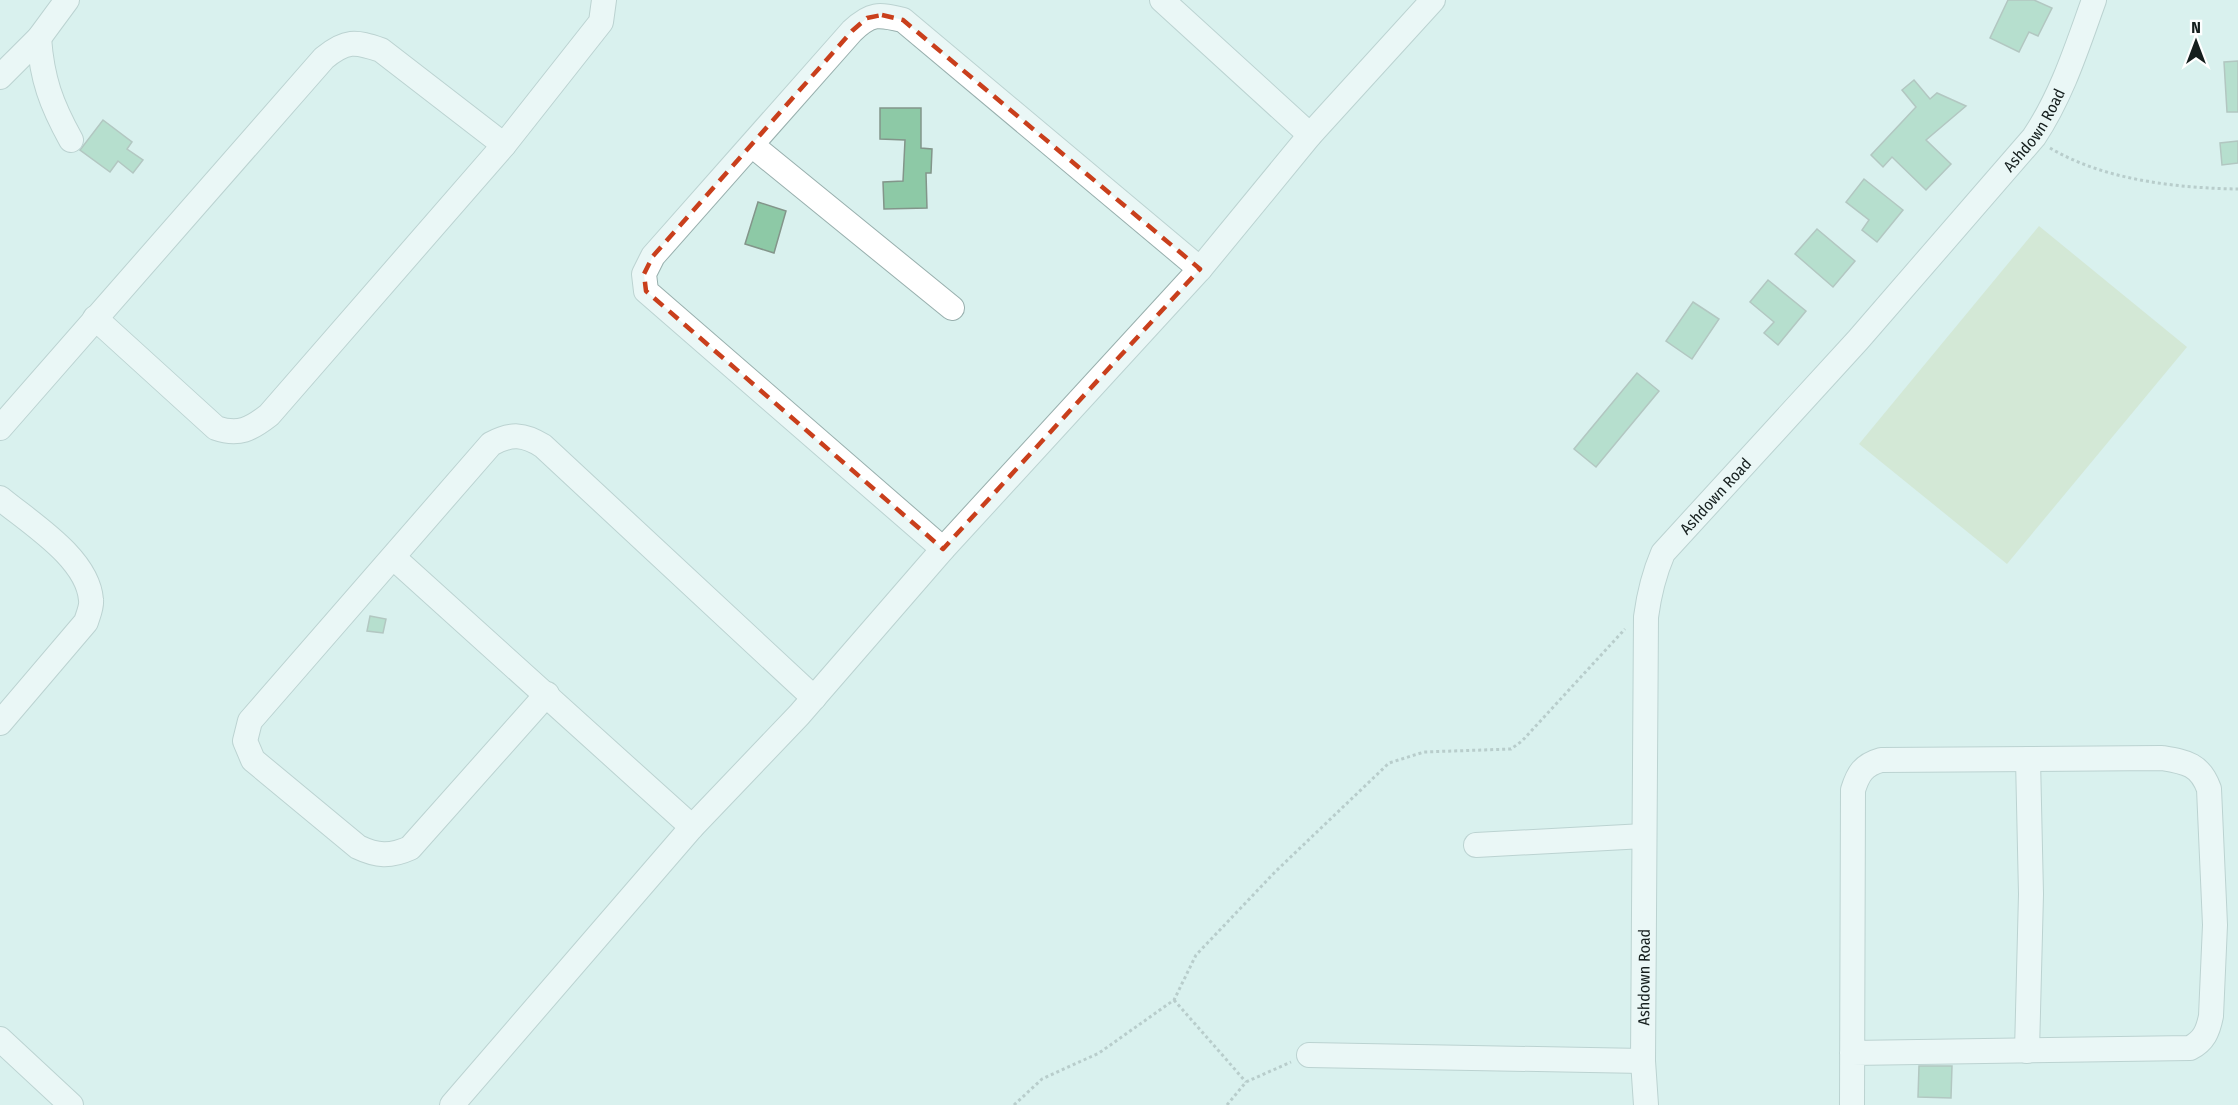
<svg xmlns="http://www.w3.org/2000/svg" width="2238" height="1105" font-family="'Fira Sans Condensed',sans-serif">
<rect width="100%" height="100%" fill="#d9f1ee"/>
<!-- green -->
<polygon fill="#cdddb9" points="2039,226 2187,347 2007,564 1859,444"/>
<!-- building -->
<g fill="#8dc9a6" stroke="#83958a" stroke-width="1.5">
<polygon points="2008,0 2034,0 2052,8 2038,36 2029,32 2019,52 1990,38"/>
<polygon points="2238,61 2238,112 2227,112 2224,62"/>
<polygon points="1914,80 1930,99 1937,93 1966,106 1926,140 1951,164 1926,190 1892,157 1883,167 1871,155 1916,107 1902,90"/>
<polygon points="880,108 921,108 921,148 932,149 931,173 926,173 927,208 884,209 883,182 903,181 905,140 880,139"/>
<polygon points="103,120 132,142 127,149 143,160 133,173 118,161 110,172 80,150"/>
<polygon points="2238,141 2238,163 2222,165 2220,143"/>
<polygon points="1864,179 1903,210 1877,242 1862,230 1869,220 1846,202"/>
<polygon points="758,202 786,211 774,253 745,244"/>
<polygon points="1817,229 1855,261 1833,287 1795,254"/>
<polygon points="1768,280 1806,311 1778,345 1764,333 1774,322 1750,302"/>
<polygon points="1693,302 1719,319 1692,359 1666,341"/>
<polygon points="1637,373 1659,391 1596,467 1574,449"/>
<polygon points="370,616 386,619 383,633 367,631"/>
<polygon points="1919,1066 1952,1066 1951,1098 1918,1097"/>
</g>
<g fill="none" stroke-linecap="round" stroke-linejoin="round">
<defs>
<g id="minor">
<polyline points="1162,0 1310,135"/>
<path d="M39 38C42 79 51 104 71 140"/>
<polyline points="0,77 39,38 67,0"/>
<polyline points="753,146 952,308"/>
<path d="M95 318 216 428C239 436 251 429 269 415L504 145 601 22 604 0"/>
<path d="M0 428 324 58C346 40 355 41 381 50L504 145"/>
<path d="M0 498C30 523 88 558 91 600 92 607 88 615 86 622L0 723"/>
<path d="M943 549 646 291 644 274 653 256 852 31C871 13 878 14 903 20L1200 269"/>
<polyline points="394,558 692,827"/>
<path d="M547 694 410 848C390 857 377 856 358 847L253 760 245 741 250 721 491 444C511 433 524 434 543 446L814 698"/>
<polyline points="1476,845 1644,836"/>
<polyline points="0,1039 71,1105"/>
<polyline points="2027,1051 2031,894 2028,759"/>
<path d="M1852 1053 2190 1048C2204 1041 2208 1031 2211 1016L2215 925 2209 789C2200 764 2186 762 2162 758L1881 760C1863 765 1858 774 1853 790L1852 1105"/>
<polyline points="1309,1055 1643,1061"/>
<polyline points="452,1105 692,827 799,715 943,549 1200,269 1310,135 1433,0"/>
<path id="s1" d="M1646 1105 1643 1061 1646 617C1649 594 1654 574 1663 553L1858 340 2034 137C2062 95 2077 47 2094 0"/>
</g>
</defs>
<!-- minor casing -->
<use href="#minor" stroke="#98afad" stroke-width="26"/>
<!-- path -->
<g stroke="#90a2a0" stroke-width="3" stroke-dasharray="3 3" stroke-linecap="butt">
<path d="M2050 148C2104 180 2176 188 2238 189"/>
<polyline points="1174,1000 1246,1082"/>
<polyline points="1014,1105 1042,1079 1099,1053 1174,1000 1196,955 1275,872 1389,763 1424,752 1511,749 1522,741 1625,629"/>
<polyline points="1227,1105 1246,1082 1291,1062"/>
</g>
<!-- minor -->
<use href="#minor" stroke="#fff" stroke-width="24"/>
</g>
<!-- marked area -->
<path d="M0 0H2238V1105H0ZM882 15 903 20 1200 269 943 549 646 291 644 274 653 256 852 31 867 18Z" fill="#d9f1ee" fill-opacity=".55" fill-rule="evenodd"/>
<path fill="none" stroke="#c93f1c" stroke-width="4.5" stroke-dasharray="12 8" stroke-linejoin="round" d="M882 15 903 20 1200 269 943 549 646 291 644 274 653 256 852 31 867 18Z"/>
<g text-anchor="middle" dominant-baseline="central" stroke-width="4.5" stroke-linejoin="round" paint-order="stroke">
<!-- street labels -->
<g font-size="16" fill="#151e1d" stroke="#fff">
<text stroke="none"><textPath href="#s1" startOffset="1118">Ashdown Road</textPath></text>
<text stroke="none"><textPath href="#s1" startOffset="632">Ashdown Road</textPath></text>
<text stroke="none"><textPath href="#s1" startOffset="128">Ashdown Road</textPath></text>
</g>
</g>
<!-- north arrow -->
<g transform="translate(2196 42)" stroke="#ffffff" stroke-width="4.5" paint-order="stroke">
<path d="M0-4.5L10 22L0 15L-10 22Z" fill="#151e1d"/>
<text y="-9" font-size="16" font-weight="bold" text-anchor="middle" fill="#151e1d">N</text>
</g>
</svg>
